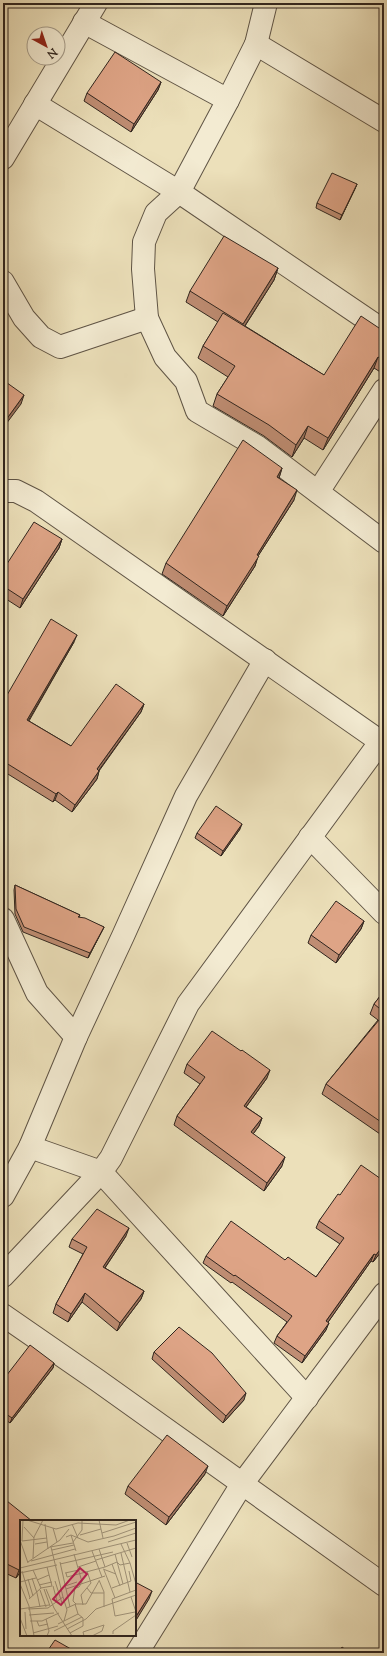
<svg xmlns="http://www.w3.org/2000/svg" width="387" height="1656" font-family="'Sorts Mill Goudy',serif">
<rect width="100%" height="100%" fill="#ece0ba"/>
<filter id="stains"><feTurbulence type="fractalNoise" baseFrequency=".005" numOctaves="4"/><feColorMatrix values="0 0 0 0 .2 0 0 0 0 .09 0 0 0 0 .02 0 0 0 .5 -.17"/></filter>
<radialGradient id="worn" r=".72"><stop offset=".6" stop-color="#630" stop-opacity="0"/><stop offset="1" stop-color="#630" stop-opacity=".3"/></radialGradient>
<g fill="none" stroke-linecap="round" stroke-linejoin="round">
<defs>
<g id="street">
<polyline points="266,3 256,44 228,100 179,192 156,213 144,242 143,269 147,318 165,357 186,381 197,411 258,447 384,542"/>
<polyline points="84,22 228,100"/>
<polyline points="256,44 384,121"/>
<polyline points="35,104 179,192 384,331"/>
<polyline points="3,158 96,3"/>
<polyline points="3,282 24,318 41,337 60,347 147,318"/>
<polyline points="3,491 16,491 36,501 384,744"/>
<polyline points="318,492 384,390"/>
<polyline points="310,837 384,913"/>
<polyline points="3,919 37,993 76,1037"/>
<polyline points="30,1147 101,1172 307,1398"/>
<polyline points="3,1196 30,1147 76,1037 123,936 186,796 265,660"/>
<polyline points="3,1276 101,1172 111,1158 188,1004 381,741"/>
<polyline points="3,1315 97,1380 384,1585"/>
<polyline points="137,1653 242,1484 384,1294"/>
</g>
</defs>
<!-- street casing -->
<use href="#street" stroke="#5f5445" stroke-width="24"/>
<!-- street -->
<use href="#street" stroke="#f3ebd2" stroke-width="22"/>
</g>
<!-- wall -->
<g fill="#bf8d73" stroke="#30251e">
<polygon points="161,82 158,90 131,132 84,101 87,93"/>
<polygon points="357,184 340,220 316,208 317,203"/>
<polygon points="278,268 274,280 245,326 324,375 382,330 384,331 384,369 382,373 374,368 323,450 304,438 292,457 264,436 213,406 217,394 228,377 198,358 203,346 218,322 186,302 190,291"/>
<polygon points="282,468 279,478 294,500 258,556 255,566 223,616 162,574 166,563"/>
<polygon points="62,539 59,548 20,608 3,597 3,570"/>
<polygon points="74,642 29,721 71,746 144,704 141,712 99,771 97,779 72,812 55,800 53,802 3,771 3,702"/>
<polygon points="240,829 221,856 195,838 197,833"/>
<polygon points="15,885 80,915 79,917 104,927 102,931 88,958 23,932 15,914 14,890"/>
<polygon points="364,921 361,929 336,963 308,943 311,935"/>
<polygon points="384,991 384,1127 380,1134 322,1094 326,1084 378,1020 370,1014 374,1004"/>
<polygon points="187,1064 267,1078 246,1107 262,1118 259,1126 253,1134 282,1166 264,1191 174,1125 177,1116 200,1084 184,1073"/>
<polygon points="384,1181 384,1191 383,1193 384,1248 373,1262 371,1261 328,1322 326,1330 302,1363 274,1343 277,1336 287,1322 232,1282 231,1283 203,1263 206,1256 285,1260 316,1277 340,1244 316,1228 319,1221 340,1195"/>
<polygon points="126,1236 105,1268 144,1291 141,1299 117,1331 82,1302 68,1322 53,1313 56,1304 83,1254 69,1247 72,1239"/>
<polygon points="154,1352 244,1400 223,1423 152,1359"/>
<polygon points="54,1363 53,1368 10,1423 3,1418 3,1380"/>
<polygon points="205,1474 166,1525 125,1494 128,1486"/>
<polygon points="3,1506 21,1571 16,1578 3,1572"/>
</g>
<!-- shaded-wall -->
<g fill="#9b735e" stroke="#30251e">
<polygon points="161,82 158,90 131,132 134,124"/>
<polygon points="357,184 355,189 340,220 342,215"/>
<polygon points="278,268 274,280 239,335 243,324"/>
<polygon points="378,357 374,368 323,450 328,438"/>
<polygon points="24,395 21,404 3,428 3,424"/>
<polygon points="308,426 304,438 292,457 296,445"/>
<polygon points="282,468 279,478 277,477"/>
<polygon points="297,490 294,500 258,556 255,566 223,616 227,606 257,555"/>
<polygon points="62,539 59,548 20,608 23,599"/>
<polygon points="77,635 74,642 24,728 27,720"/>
<polygon points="144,704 141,712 94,777 97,769"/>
<polygon points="99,771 97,779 72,812 75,805"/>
<polygon points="58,792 55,800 53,802 56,794"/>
<polygon points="242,824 240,829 221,856 223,851"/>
<polygon points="364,921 361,929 336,963 339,955"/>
<polygon points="104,927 102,931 88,958 90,953"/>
<polygon points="270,1070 267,1078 241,1114 244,1106"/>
<polygon points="262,1118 259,1126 248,1141 251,1132"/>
<polygon points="384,1123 384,1127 380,1134"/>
<polygon points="285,1157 282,1166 264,1191 267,1183"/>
<polygon points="384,1188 384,1191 379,1199 381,1192"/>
<polygon points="129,1228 126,1236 100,1275 103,1267"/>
<polygon points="384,1244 384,1248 373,1262 376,1255"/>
<polygon points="374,1254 371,1261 324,1328 326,1321"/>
<polygon points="144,1291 141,1299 117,1331 120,1323"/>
<polygon points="85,1293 82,1302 68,1322 71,1314"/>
<polygon points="329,1323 326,1330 302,1363 305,1356"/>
<polygon points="54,1363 53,1368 10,1423 12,1418"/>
<polygon points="246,1393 244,1400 223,1423 226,1416"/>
<polygon points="208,1466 205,1474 166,1525 169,1517"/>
<polygon points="21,1567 21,1571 16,1578 19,1570"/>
<polygon points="152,1591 149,1599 135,1622 135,1618"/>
</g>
<!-- building -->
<g fill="#dea486" stroke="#30251e">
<polygon points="115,52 161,82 134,124 87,93"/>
<polygon points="332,173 357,184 342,215 317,203"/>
<polygon points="224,236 278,268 243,324 190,291"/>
<polygon points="223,313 324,375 361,316 382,330 384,331 384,360 378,357 328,438 308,426 296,445 269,425 217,394 235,366 203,346"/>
<polygon points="3,380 24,395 3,424"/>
<polygon points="243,440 282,468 277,477 297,490 257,555 259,556 227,606 166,563"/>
<polygon points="34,522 62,539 23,599 3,586 3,570"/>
<polygon points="51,619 77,635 27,720 71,746 116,684 144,704 97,769 99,771 75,805 58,792 56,794 3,761 3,702"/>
<polygon points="216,806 242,824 223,851 197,833"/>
<polygon points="15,885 80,915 78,917 85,918 104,927 90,953 24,927 16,909"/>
<polygon points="336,901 364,921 339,955 311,935"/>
<polygon points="384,991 384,1012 374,1004"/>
<polygon points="384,1014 384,1124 326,1084"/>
<polygon points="212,1031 241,1051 242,1050 270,1070 244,1106 262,1118 251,1132 285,1157 267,1183 177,1116 205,1077 187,1064"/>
<polygon points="361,1165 384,1181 384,1188 381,1192 384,1194 384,1244 376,1255 374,1254 326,1321 329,1323 305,1356 277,1336 292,1316 235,1275 234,1276 206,1256 231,1221 285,1260 288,1257 316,1277 344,1238 319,1221 338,1194 340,1195"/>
<polygon points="97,1209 129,1228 103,1267 144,1291 120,1323 85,1293 71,1314 56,1304 87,1247 72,1239"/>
<polygon points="179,1327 212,1353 246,1393 226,1416 154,1352"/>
<polygon points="30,1345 54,1363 12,1418 3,1412 3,1380"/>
<polygon points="167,1435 208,1466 169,1517 128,1486"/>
<polygon points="7,1501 32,1521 21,1521 21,1567 19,1570 3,1562 3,1506"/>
<polygon points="135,1582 152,1591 135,1618"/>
<polygon points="55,1640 78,1653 46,1653"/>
<polygon points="342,1647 350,1653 338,1653"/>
</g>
<!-- overview -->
<g transform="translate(20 1520)">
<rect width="116" height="116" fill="#ece0ba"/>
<path fill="none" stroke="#a1957c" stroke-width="1" d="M7 0 36 9 58 3 96 5 110 0M79 0 83 18M25 4 28 29M52 4 58 18M4 7 14 18M33 8 37 22M82 13 116 2M51 15 56 31M60 15 81 9M46 17 51 15 68 22 94 16 116 8M0 20 8 43M2 21 27 18M2 21 3 0M53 22 62 10V0M88 22 116 13M107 23 112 37M15 24 27 22M30 27 53 23M79 29 85 47 97 42 100 45 110 43 101 24M32 30 54 25M72 31 82 57M101 33 110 72M54 34 62 62 59 67 55 68M95 34 103 64M13 38 14 17 23 0M76 40 116 28M11 41 55 29M8 42 40 20 49 9M40 42 50 87M110 43 116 64M40 44 93 32M92 44 100 66M58 47 76 41M0 48 116 20M83 49 96 54M13 50 21 68M84 50 95 78M2 51 10 78M0 53 37 45M45 53 59 50M46 53 47 57 85 47M12 58 17 73M8 59 13 76M17 60 29 55M79 60 84 72V87M35 61 42 83M0 62 16 58M0 64 9 86 14 116M19 65 32 62M33 66 37 81M45 66 57 62M55 67 53 81 56 84M21 68 32 66 27 47M67 68 71 73H84M92 68 111 61 109 51M24 69 30 86M26 69 34 88 52 116M46 69 85 56M20 70 26 87M17 73 20 87M43 77 47 90 44 101M111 77 116 92M9 79 21 68M63 85 61 75 71 63 67 51M47 88 56 84H66L79 61M0 89 29 85M8 89 28 88 43 77 31 27M5 92 6 109M115 92 95 96 92 79 116 70M9 95 34 93M0 98 7 116M26 99 29 111 27 116M10 101H22L39 93M17 101 19 106 28 104M38 104 58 94M47 109 66 99 76 89 116 75M34 111 62 97M13 113 38 106M50 113 63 106V98L58 94 55 84M93 114V111L116 95M64 116 63 112 84 105 82 111 72 116"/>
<path fill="#c2185b" fill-opacity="0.15" stroke="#c2185b" stroke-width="2" d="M60 48 67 54 41 85 33 79Z"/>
<rect width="116" height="116" fill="none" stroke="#30251e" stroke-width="2"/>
</g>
<!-- margin -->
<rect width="387" height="1656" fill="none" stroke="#ece0ba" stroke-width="16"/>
<rect x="4" y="4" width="379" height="1648" fill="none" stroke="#30251e" stroke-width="2"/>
<rect x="8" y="8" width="371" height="1640" fill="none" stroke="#30251e"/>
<!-- north arrow -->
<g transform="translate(46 46) rotate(140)"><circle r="19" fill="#f3ebd2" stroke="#a59c8a"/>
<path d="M0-3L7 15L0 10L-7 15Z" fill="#8f2418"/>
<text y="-6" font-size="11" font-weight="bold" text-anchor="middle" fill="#30251e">N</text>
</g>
<rect width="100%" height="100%" filter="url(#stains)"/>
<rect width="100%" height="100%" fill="url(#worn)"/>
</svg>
